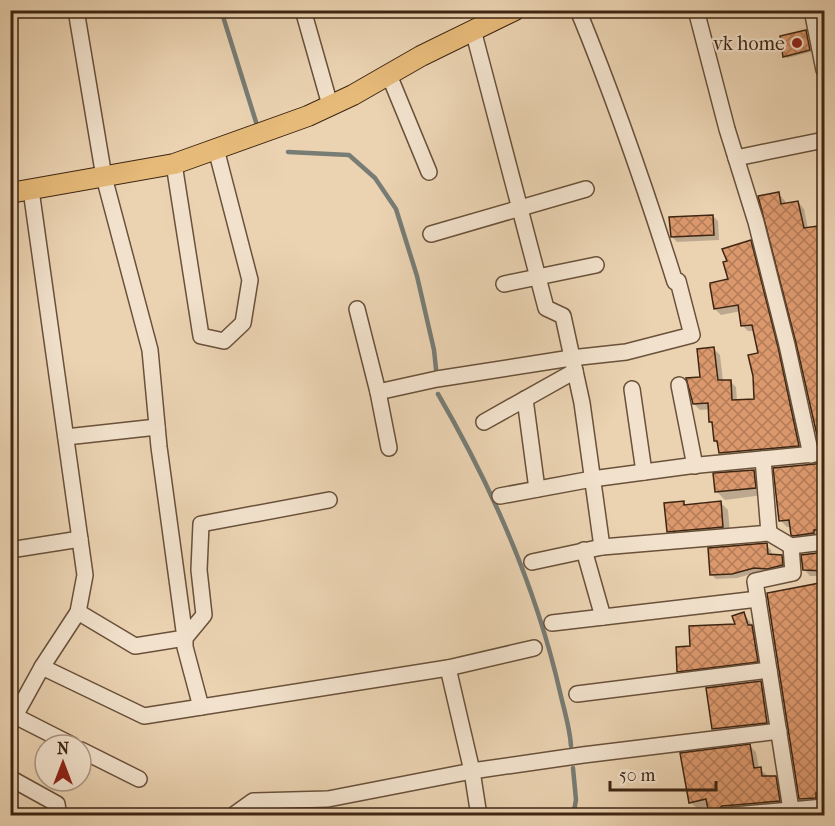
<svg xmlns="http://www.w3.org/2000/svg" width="835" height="826" font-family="'IM FELL French Canon',serif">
<defs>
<pattern id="building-cross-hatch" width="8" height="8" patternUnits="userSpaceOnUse" patternTransform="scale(1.5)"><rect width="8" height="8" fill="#db986d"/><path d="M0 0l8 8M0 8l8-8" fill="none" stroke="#b37c58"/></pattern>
</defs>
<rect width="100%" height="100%" fill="#ebd3b2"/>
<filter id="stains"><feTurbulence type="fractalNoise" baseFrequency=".00333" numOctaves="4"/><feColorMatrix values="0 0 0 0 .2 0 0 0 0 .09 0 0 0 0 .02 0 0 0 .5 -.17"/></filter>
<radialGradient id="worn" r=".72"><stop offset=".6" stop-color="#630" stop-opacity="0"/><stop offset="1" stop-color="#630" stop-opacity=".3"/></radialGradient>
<!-- shadow -->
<g fill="#0003">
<polygon points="806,32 811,52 787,58 785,56"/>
<polygon points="779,194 785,201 786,205 798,202 804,209 808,229 824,226 824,448 820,443"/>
<polygon points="713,216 718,221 719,240 677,242 672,237"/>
<polygon points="750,242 756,248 783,355 804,451 726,459 720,453 719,445 715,441 713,425 710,422 710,409 700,410 694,404 701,379 714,349 720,355 723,381 730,381 736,387 737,401 755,400 759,354 754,331 748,331 742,325 741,311 721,315 715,309"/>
<polygon points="754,471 761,479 763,495 725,500 717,492"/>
<polygon points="815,497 820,539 799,541 792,534 791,527 787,527 781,521"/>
<polygon points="683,502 687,506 720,502 728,510 730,534 677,539 669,531"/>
<polygon points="766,545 771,550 772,556 781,556 786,561 787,570 759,572 737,578 716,579 711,574"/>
<polygon points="824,553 824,576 810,576 804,569"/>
<polygon points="824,583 824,804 807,805 801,799"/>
<polygon points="744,614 758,632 763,667 685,677 679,671 737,625"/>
<polygon points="760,682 771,693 777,733 724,739 713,729"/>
<polygon points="750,746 756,752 759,769 767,775 767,778 775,777 782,783 785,807 723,816 713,816 709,806 697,808 690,802"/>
</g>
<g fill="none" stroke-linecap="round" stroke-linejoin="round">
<!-- stream -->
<g stroke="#777c75" stroke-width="4.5">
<polyline points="221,10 256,122"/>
<polyline points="288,152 349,155 375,178 396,209 417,276 434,350 436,369"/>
<path d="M438 394C492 487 536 587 560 692 564 710 570 728 571 746"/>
<polyline points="573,816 576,800 573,768"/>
</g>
</g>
<!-- building -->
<g fill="url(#building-cross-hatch)" stroke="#3e2612" stroke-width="1.5">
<polygon points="806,30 810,50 783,57 780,36"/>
<polygon points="779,192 781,204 798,201 804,228 825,225 825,310 822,310 825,328 825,443 819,444 796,343 758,196"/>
<polygon points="713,215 714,235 671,237 669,217"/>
<polygon points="751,240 778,347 799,446 719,453 717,441 714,441 712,422 709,422 708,403 693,404 686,378 700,377 697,349 714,347 718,380 731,380 732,400 754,399 753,376 748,355 758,353 752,325 741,326 738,305 714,309 710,286 710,283 728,279 723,262 727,261 722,249"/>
<polygon points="825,463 825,530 814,530 814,533 793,536 791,535 789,520 779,521 773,468"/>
<polygon points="754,470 756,488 715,492 713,473"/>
<polygon points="684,501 684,505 721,501 723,527 667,532 664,503"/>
<polygon points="767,543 768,554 782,555 783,565 767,569 754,568 732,574 710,575 708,548"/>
<polygon points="825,552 825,571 803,570 801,555"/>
<polygon points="825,582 825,739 822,739 825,792 816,793 816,798 799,799 767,593"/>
<polygon points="744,612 748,625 752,625 758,662 677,672 676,647 690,646 689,626 735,624 732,616"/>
<polygon points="761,681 767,723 712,729 706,688"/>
<polygon points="750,744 754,768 761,767 762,776 776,776 780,801 722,806 714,813 709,814 706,799 689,803 680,753"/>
</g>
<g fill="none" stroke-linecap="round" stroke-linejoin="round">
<defs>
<g id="minor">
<polyline points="76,10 104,177 150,350 159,447 185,638 135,646 78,612"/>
<polyline points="303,10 330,105"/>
<polyline points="696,10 727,129 756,222 787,345 811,455"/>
<polyline points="812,10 824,70"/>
<polyline points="473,30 546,308 563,316 582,403 602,547"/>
<polyline points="389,75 429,172"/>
<polyline points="736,158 824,140"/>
<polyline points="174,164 201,336 224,341 243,323 250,280 216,149"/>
<polyline points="31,190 85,575 78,612 42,667"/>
<polyline points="431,234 586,189"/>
<polyline points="504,284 596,265"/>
<polyline points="357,309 378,392 389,448"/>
<polyline points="679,385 695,466"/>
<polyline points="632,389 644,472"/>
<path d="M378 392 437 379 571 358 626 352 692 335 678 281 675 282C646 190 615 100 578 10"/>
<polyline points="525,399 537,489"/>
<polyline points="484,422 575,371"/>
<polyline points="66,437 157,427"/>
<polyline points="763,459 769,533"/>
<polyline points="500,496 592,479 689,466 824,453"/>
<polyline points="791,546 793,573 755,581 792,816"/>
<polyline points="10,550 80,539"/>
<polyline points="584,550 603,617"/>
<polyline points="532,562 602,547 769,533 791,546 824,542"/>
<polyline points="552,623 758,599"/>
<polyline points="448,668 472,771 479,816"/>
<polyline points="577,694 769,670"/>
<polyline points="201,707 185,647 185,638 204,615 199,570 201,524 329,500"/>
<polyline points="10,714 15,716 42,667 144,716 448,668 534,648"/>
<polyline points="15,716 72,745"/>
<polyline points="81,750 139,779"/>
<polyline points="10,778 57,804 59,816"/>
<polyline points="232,816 253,801 328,799 472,771 583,755 779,731"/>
<polyline points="723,816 824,807"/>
</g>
<polyline id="major" points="10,193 174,164 308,116 353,95 421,56 515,10"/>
</defs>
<!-- minor casing -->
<use href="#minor" stroke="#69513a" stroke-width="18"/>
<!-- major casing -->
<use href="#major" stroke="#3e2612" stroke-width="22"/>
<!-- minor -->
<use href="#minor" stroke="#f2e2cd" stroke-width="15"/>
<!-- major -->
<use href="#major" stroke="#e6ba79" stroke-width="20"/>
</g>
<!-- markers -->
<circle fill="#8f2418" stroke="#f2e2cd" stroke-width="2" cx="797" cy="43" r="6"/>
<g text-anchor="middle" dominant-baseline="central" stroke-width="4.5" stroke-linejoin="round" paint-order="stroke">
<!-- poi labels -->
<g font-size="20" fill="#3e2612" stroke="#f2e2cd" text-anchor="end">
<text x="785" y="43">vk home</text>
</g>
</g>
<!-- margin -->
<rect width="835" height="826" fill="none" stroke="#ebd3b2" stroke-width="36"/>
<rect x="12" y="12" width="811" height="802" fill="none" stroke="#3e2612" stroke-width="3"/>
<rect x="18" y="18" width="799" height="790" fill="none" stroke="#3e2612" stroke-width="1.5"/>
<!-- north arrow -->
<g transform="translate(63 763)"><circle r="28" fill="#f2e2cd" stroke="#aa9782" stroke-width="1.5"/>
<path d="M0-4.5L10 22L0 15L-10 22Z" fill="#8f2418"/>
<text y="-9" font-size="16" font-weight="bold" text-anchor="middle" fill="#3e2612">N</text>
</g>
<!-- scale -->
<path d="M610 781v9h106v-9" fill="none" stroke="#3e2612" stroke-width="3"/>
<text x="619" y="781" font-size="18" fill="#3e2612" stroke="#f2e2cd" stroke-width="4.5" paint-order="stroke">50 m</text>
<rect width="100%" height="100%" filter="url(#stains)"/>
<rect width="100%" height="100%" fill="url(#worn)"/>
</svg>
